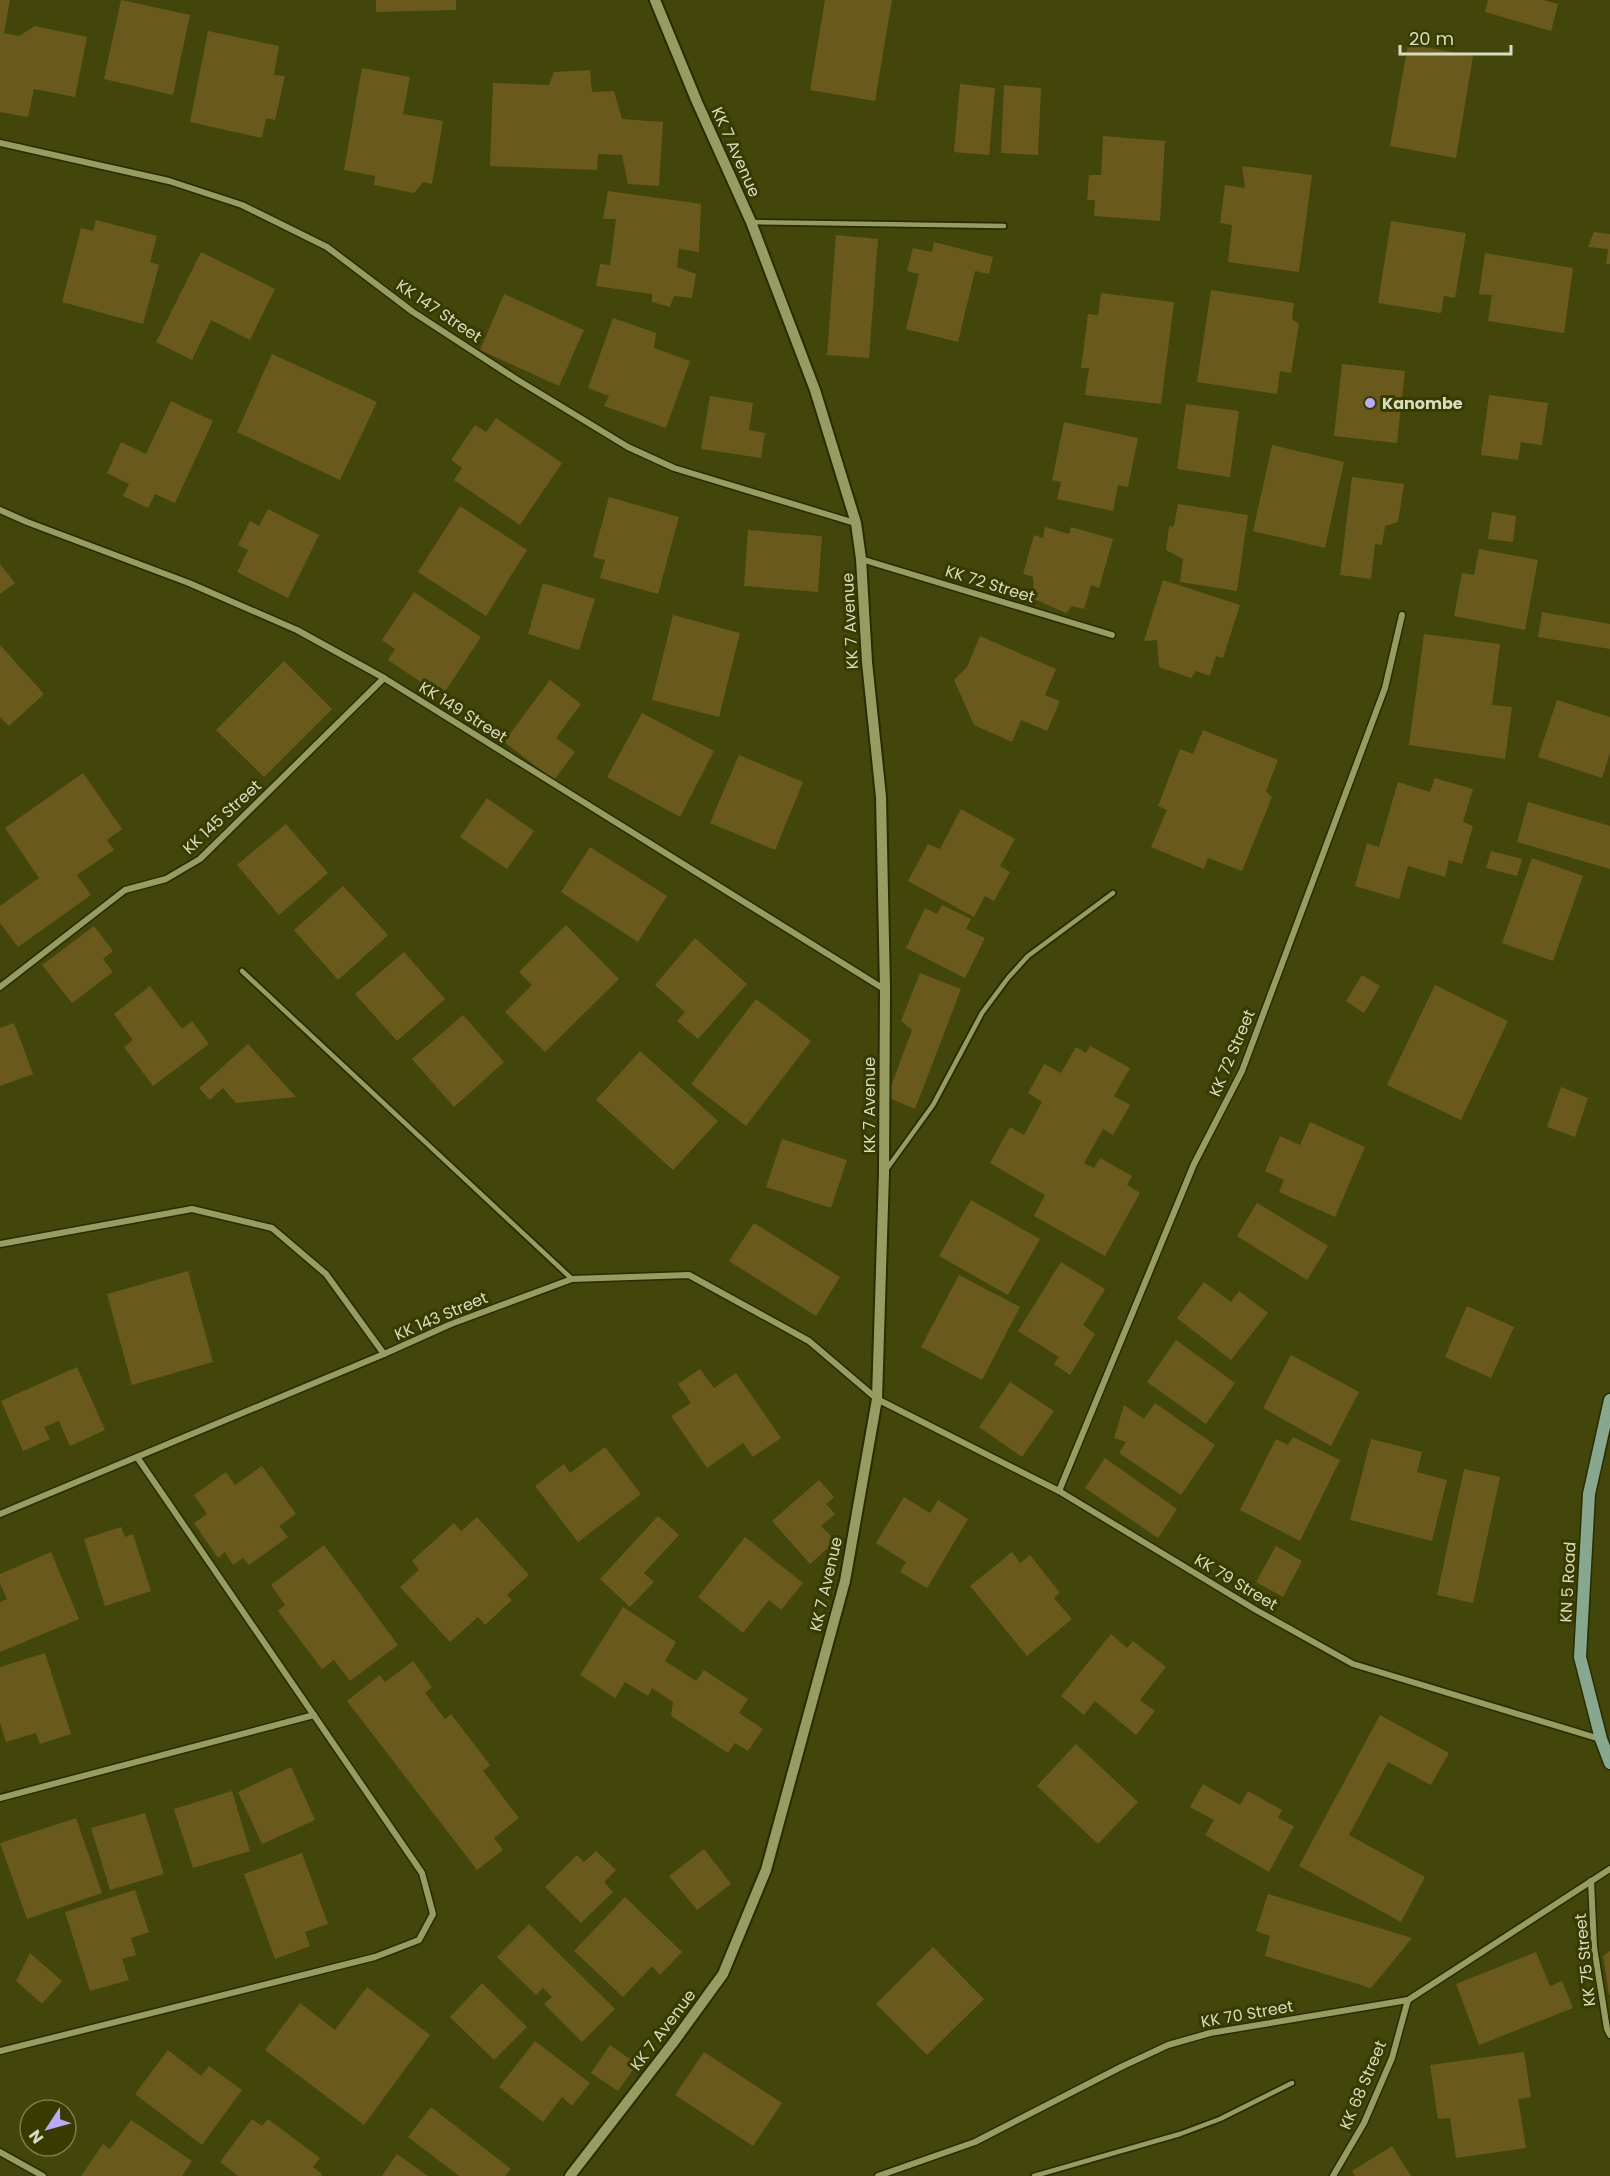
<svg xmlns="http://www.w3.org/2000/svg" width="1610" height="2176" font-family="Poppins,sans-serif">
<rect width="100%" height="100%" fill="#42460a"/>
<!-- building -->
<g fill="#6a591d">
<polygon points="0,0 10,0 4,33 19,36 35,26 87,37 75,97 34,89 28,117 0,112"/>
<polygon points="121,0 190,15 173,95 104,79"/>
<polygon points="376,0 456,0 456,10 376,12"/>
<polygon points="825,0 892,0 875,101 810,90"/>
<polygon points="1488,0 1543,0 1558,4 1551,31 1485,12"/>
<polygon points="208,31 279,46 274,75 285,76 275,120 266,118 262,138 190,122"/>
<polygon points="1408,44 1473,56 1456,158 1390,146"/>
<polygon points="362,68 410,77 403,114 443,121 432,184 423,182 414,193 374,185 375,176 344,170"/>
<polygon points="590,70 592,92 614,91 622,119 663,122 659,186 628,184 622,155 598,154 597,170 490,166 493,83 549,85 554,72"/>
<polygon points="960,84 995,88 989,155 954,152"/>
<polygon points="1004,85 1041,88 1038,155 1001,153"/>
<polygon points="1103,136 1165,141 1160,221 1094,216 1095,200 1087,200 1089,175 1101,175"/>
<polygon points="1242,166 1312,175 1299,272 1228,262 1232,225 1220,223 1225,185 1245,188"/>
<polygon points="608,191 701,204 699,252 679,249 677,267 696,274 692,298 674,296 670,307 652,302 652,294 596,286 600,264 610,265 616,219 603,219"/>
<polygon points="96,220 157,236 150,262 159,265 143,324 62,302 81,228 93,231"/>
<polygon points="1391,221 1466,233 1455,298 1444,296 1441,313 1378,303"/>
<polygon points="1594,232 1610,234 1610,264 1606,264 1608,249 1588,247"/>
<polygon points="836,235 878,239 869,358 827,355"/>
<polygon points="934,242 993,257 989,274 975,271 958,342 906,329 919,274 907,271 913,248 932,252"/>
<polygon points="201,252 275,289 250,340 211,320 192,360 156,342"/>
<polygon points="1485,253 1573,268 1564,333 1488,321 1492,295 1479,294"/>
<polygon points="1211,290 1294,303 1292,319 1299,324 1291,373 1280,371 1277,394 1197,382"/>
<polygon points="1101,293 1174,302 1161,404 1085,395 1089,368 1081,368 1088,314 1098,315"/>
<polygon points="504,294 584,330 559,386 480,350"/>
<polygon points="613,318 656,333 654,348 690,361 666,428 604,406 609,396 588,388"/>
<polygon points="272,354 377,402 340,480 237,432"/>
<polygon points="1342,364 1405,371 1397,443 1334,436"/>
<polygon points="1489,395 1548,403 1542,445 1521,442 1518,460 1481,455"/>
<polygon points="710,396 753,403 749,430 765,433 761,458 701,449"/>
<polygon points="171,401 213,421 175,503 155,494 148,508 123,496 129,484 107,473 121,442 146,454"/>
<polygon points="1186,404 1239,411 1230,477 1177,469"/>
<polygon points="496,418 562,463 520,525 454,480 462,468 451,460 475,425 486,432"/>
<polygon points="1064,422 1138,438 1128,487 1118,485 1113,511 1057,499 1061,482 1052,480"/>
<polygon points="1272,445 1344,462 1325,548 1253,531"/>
<polygon points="1352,477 1404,484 1398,522 1385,526 1382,545 1375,544 1371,579 1340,575"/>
<polygon points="609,497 679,517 658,594 600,578 605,560 593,557"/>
<polygon points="1178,504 1248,515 1237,591 1180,582 1183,559 1166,550 1169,527 1174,526"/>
<polygon points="460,506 527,550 486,616 418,572"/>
<polygon points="268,509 319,535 288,598 237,572 248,550 238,545 250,521 259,526"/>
<polygon points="1492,512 1516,516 1513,542 1488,539"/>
<polygon points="1045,527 1069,534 1071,527 1113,539 1099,588 1091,585 1084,609 1072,606 1066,613 1034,599 1033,577 1023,574 1034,535 1043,538"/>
<polygon points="748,530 822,536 818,592 744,586"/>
<polygon points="1479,549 1538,560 1525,630 1454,616 1462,573 1474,575"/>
<polygon points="0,564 15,583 0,594"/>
<polygon points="1163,580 1240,605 1223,658 1216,656 1210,676 1196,671 1191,678 1159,667 1157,640 1144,641"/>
<polygon points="543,583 595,599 579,650 528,634"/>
<polygon points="414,592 481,637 442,696 388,660 395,649 382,640"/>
<polygon points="1542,612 1610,624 1610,649 1538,637"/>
<polygon points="673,615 740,633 719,717 652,700"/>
<polygon points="1424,634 1500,644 1492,705 1512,707 1505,759 1409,745"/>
<polygon points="980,636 1056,669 1045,695 1060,701 1047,731 1021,720 1012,742 974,725 954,680 967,667"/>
<polygon points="0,645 44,694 9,726 0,717"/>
<polygon points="284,661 332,709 264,777 216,730"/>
<polygon points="550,680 581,704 556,738 575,752 554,780 504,742"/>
<polygon points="1557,700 1610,717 1610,753 1602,778 1538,757"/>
<polygon points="642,713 714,751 680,817 607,777"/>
<polygon points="1203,730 1278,760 1266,791 1272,797 1242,871 1208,858 1204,869 1151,847 1167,810 1158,806 1180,749 1193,754"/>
<polygon points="739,755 803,782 775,850 710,823"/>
<polygon points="83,773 122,829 107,840 114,850 77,875 91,895 18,947 0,923 0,906 39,878 5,828"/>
<polygon points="1435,778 1473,789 1463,822 1473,826 1462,864 1449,860 1445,877 1408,866 1399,899 1355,886 1367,843 1379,847 1398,782 1430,792"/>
<polygon points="487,798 534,831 507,869 460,837"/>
<polygon points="1528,802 1610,826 1610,869 1517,842"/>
<polygon points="961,809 1015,839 1000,866 1010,872 994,901 985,896 974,917 908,881 928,844 940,849"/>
<polygon points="286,824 328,873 279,915 237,865"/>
<polygon points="590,847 667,896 638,942 561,892"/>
<polygon points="1491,851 1522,859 1517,876 1486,868"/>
<polygon points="1532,858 1583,876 1553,961 1502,943"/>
<polygon points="343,886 388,935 338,980 294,930"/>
<polygon points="942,905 971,919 966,929 985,938 965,978 906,948 925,908 937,914"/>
<polygon points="566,925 619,979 545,1052 505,1012 532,985 519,972"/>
<polygon points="94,926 113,951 103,959 113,972 72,1003 42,965"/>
<polygon points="695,938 747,984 698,1039 677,1021 685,1012 655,985"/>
<polygon points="404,952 445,999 397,1041 355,994"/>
<polygon points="920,973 961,989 915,1109 887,1097 912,1030 901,1021"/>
<polygon points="1362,975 1380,986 1364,1013 1346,1001"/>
<polygon points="1435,985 1508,1021 1461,1120 1387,1085"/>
<polygon points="150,986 182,1029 192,1021 209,1044 153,1086 124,1047 133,1040 114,1014"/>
<polygon points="756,999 811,1041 746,1126 691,1084"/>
<polygon points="463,1015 504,1062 454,1107 412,1059"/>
<polygon points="14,1023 33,1074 0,1086 0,1028"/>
<polygon points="248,1044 296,1097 236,1103 223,1088 210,1100 199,1088"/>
<polygon points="1090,1046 1130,1068 1114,1096 1130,1105 1113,1135 1103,1129 1084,1163 1094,1168 1100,1158 1132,1176 1127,1185 1140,1193 1105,1256 1034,1216 1045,1195 990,1163 1010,1127 1024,1135 1042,1102 1028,1093 1044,1064 1061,1073 1076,1047 1086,1053"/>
<polygon points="640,1051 718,1121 673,1170 596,1100"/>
<polygon points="1561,1087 1588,1098 1575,1137 1547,1127"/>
<polygon points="1310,1122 1365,1147 1335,1217 1279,1192 1284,1180 1265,1171 1280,1136 1300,1145"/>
<polygon points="782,1139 847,1160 831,1208 766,1187"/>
<polygon points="971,1200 1040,1239 1008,1295 939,1256"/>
<polygon points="1257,1203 1328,1246 1307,1280 1237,1236"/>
<polygon points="754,1223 840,1277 816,1316 729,1261"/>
<polygon points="1061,1262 1105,1289 1083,1325 1095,1334 1070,1375 1054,1364 1059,1357 1018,1331"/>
<polygon points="188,1271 213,1362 132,1385 107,1294"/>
<polygon points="959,1275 1020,1307 982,1380 921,1347"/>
<polygon points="1204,1282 1231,1302 1239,1291 1268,1313 1231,1360 1177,1318"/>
<polygon points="1467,1306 1514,1327 1491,1378 1445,1357"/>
<polygon points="1176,1340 1235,1383 1206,1424 1147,1382"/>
<polygon points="1291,1355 1359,1392 1331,1446 1263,1408"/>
<polygon points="77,1367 105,1430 70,1446 59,1421 44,1427 50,1439 23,1451 1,1401"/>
<polygon points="700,1369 714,1388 736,1373 781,1438 753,1457 743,1443 707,1468 671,1416 691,1403 678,1384"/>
<polygon points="1010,1382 1054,1411 1022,1457 979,1427"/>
<polygon points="1155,1403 1215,1445 1181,1495 1119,1453 1126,1442 1114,1438 1124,1405 1144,1419"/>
<polygon points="1293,1437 1340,1460 1300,1541 1240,1510 1276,1439 1288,1445"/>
<polygon points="1371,1439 1422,1452 1417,1472 1447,1480 1432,1541 1350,1520"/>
<polygon points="605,1447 641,1494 578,1542 535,1486 564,1464 570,1473"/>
<polygon points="1105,1458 1177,1509 1158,1538 1085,1488"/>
<polygon points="262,1466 296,1514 279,1526 288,1537 249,1565 243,1558 233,1565 225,1552 218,1558 194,1523 207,1514 194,1495 226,1472 235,1485"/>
<polygon points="1464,1469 1500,1477 1473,1603 1437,1595"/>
<polygon points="819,1480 834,1497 826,1504 835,1514 821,1526 836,1541 810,1564 772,1521"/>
<polygon points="904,1497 930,1513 938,1500 968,1519 927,1588 900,1572 906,1562 876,1543"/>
<polygon points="658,1516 679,1535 644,1573 654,1582 630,1607 600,1579"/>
<polygon points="477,1517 529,1575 507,1595 512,1600 485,1625 478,1617 450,1642 400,1587 419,1570 412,1561 454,1523 461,1531"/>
<polygon points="121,1527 125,1537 133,1534 151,1591 105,1606 84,1539"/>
<polygon points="745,1537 803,1583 781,1610 769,1600 743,1633 698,1597"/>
<polygon points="324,1545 398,1645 350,1681 334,1660 322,1669 278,1611 285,1605 271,1585"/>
<polygon points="1276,1546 1302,1561 1283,1597 1256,1582"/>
<polygon points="51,1552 79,1619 0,1652 0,1602 7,1599 0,1583 0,1574"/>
<polygon points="1012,1552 1020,1563 1030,1555 1060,1593 1054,1598 1072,1619 1027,1656 970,1586"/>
<polygon points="623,1607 676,1642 665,1661 696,1681 704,1670 748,1699 739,1713 763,1729 748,1751 735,1743 728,1753 671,1716 673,1702 652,1688 648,1696 625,1682 615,1698 580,1675"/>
<polygon points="1111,1634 1127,1648 1133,1641 1166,1667 1140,1700 1155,1711 1136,1735 1095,1701 1084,1715 1061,1696"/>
<polygon points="45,1653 71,1734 40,1744 36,1733 6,1742 0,1723 0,1667"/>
<polygon points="413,1661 432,1687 425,1693 445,1719 451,1714 490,1765 483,1771 519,1818 494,1838 503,1850 477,1870 347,1701 380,1675 385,1682"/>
<polygon points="1380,1715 1449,1753 1431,1785 1388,1762 1349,1835 1425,1877 1401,1922 1299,1866"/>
<polygon points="1076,1744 1138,1802 1098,1844 1037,1786"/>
<polygon points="291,1767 315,1820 262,1844 238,1792"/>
<polygon points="1203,1784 1240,1805 1248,1791 1282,1810 1278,1818 1294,1826 1269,1872 1205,1835 1214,1820 1190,1807"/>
<polygon points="232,1791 250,1851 193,1868 174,1809"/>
<polygon points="145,1813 164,1874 110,1890 91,1828"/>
<polygon points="76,1818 102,1893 27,1919 0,1843"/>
<polygon points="704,1849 731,1884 697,1910 669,1876"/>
<polygon points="596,1851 616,1870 604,1882 613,1892 581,1923 545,1887 577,1855 584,1862"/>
<polygon points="302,1853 328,1924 305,1932 310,1946 275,1959 244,1874"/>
<polygon points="135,1890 149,1932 131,1938 136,1955 122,1959 129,1980 90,1991 65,1912"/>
<polygon points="1268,1894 1412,1938 1371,1988 1265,1956 1270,1936 1256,1931"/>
<polygon points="625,1897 682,1952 660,1975 652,1966 623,1997 574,1951"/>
<polygon points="529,1924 615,2009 582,2042 544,2004 552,1997 543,1988 536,1995 497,1957"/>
<polygon points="933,1947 984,1999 927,2055 876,2004"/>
<polygon points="1610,1951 1610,1995 1609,1995 1603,1956"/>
<polygon points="1536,1952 1550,1986 1562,1981 1573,2008 1479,2045 1456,1984"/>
<polygon points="30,1953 62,1981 42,2004 16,1981"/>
<polygon points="482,1983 527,2027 494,2060 450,2017"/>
<polygon points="367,1987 430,2035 364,2125 265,2050 300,2003 335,2030"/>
<polygon points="535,2041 590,2083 572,2106 562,2097 543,2122 499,2087"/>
<polygon points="610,2045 637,2064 618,2091 591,2073"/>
<polygon points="168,2050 201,2076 209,2066 242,2090 202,2145 135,2094"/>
<polygon points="704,2052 782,2103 753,2146 675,2095"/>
<polygon points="1524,2052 1531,2097 1518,2099 1526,2148 1456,2158 1450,2118 1438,2119 1430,2065"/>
<polygon points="431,2107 511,2169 505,2176 459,2176 408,2137"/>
<polygon points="252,2119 262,2126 268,2119 320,2158 313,2167 322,2174 321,2176 238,2176 220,2162"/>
<polygon points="131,2120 192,2161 182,2176 81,2176 103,2144 110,2149"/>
<polygon points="1392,2146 1411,2176 1355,2176 1352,2171"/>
<polygon points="397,2154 428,2176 382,2176"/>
</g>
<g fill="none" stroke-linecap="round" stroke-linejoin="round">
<defs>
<g id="service">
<polyline points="751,222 1004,226"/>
<polyline points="242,971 572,1279"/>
<polyline points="886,1170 933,1105 982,1013 1008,978 1028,956 1113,893"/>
<polyline points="1034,2176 1180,2134 1220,2119 1292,2083"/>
</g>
<g id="minor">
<polyline points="0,143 169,181 242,205 327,247 413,312 516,379 628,447 674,468 855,523"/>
<polyline points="0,510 27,522 189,583 297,630 384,678 884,989"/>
<polyline points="861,559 1112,635"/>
<polyline points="0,987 125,890 166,879 200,859 384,678"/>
<polyline points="0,1244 192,1209 272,1228 326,1274 384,1354 451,1324 572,1279 689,1275 809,1341 877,1399 1059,1491 1256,1610 1353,1664 1600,1739"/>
<polyline points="1059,1491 1194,1164 1242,1071 1385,688 1402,615"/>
<polyline points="0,1514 384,1354"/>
<polyline points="0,1798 314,1715"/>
<polyline points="1591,1881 1594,1947 1607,2029 1610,2035"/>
<polyline points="0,2051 375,1957 419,1940 433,1914 422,1873 137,1457"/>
<polyline points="0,2152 43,2176"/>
<polyline points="878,2176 975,2142 1121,2067 1168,2045 1210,2033 1408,2000 1610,1869"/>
<polyline points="1333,2176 1364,2123 1392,2058 1408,2000"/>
</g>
<polyline id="tertiary" points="570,2176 673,2043 723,1974 766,1870 845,1581 877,1399 884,1173 885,989 881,797 867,662 861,559 856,523 815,390 751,222 697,102 655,0"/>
<polyline id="secondary" points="1610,1400 1589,1494 1580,1657 1601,1739 1610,1763"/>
</defs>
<!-- service casing -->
<use href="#service" stroke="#292b00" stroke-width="8"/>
<!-- minor casing -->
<use href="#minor" stroke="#292b00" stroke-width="9"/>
<!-- tertiary casing -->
<use href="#tertiary" stroke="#292b00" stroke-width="14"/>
<!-- secondary casing -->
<use href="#secondary" stroke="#292b00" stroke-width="15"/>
<!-- service -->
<use href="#service" stroke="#979c63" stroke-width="4.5"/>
<!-- minor -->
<use href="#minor" stroke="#979c63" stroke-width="6"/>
<!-- tertiary -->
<use href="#tertiary" stroke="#979c63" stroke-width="10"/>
<!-- secondary -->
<use href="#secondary" stroke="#87a88f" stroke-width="12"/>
</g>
<!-- markers -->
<circle fill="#baaaf7" stroke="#383b00" stroke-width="2" cx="1370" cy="403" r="6"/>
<g text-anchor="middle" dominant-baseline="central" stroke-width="6" stroke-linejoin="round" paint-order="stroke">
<!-- street labels -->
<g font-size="16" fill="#d8dcbf" stroke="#383b00">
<text transform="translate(736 152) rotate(66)">KK 7 Avenue</text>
<text transform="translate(439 311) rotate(34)">KK 147 Street</text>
<text transform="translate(990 584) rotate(17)">KK 72 Street</text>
<text transform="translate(850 621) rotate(-93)">KK 7 Avenue</text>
<text transform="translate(463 712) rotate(32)">KK 149 Street</text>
<text transform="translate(222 817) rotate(-43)">KK 145 Street</text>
<text transform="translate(1232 1053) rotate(-67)">KK 72 Street</text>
<text transform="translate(869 1105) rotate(-90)">KK 7 Avenue</text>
<text transform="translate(441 1316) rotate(-23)">KK 143 Street</text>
<text transform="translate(1236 1582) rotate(31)">KK 79 Street</text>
<text transform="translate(1568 1582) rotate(-87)">KN 5 Road</text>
<text transform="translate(826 1584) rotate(-77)">KK 7 Avenue</text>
<text transform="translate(1585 1960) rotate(-96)">KK 75 Street</text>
<text transform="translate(1247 2014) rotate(-10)">KK 70 Street</text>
<text transform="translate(663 2030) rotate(-53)">KK 7 Avenue</text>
<text transform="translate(1363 2085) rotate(-67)">KK 68 Street</text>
</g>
<!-- poi labels -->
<g font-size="16" font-weight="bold" fill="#d8dcbf" stroke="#383b00" text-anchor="start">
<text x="1382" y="403">Kanombe</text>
</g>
</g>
<!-- north arrow -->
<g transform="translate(48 2128) rotate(234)"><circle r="28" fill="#383b00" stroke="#787b4c" stroke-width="1.5"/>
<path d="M0-4.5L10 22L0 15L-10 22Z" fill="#baaaf7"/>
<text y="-9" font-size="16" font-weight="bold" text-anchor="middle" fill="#d8dcbf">N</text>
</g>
<!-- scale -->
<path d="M1400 45v9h111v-9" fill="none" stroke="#d8dcbf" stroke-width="3"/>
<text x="1409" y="45" font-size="18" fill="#d8dcbf" stroke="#383b00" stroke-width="4.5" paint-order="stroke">20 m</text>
</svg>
